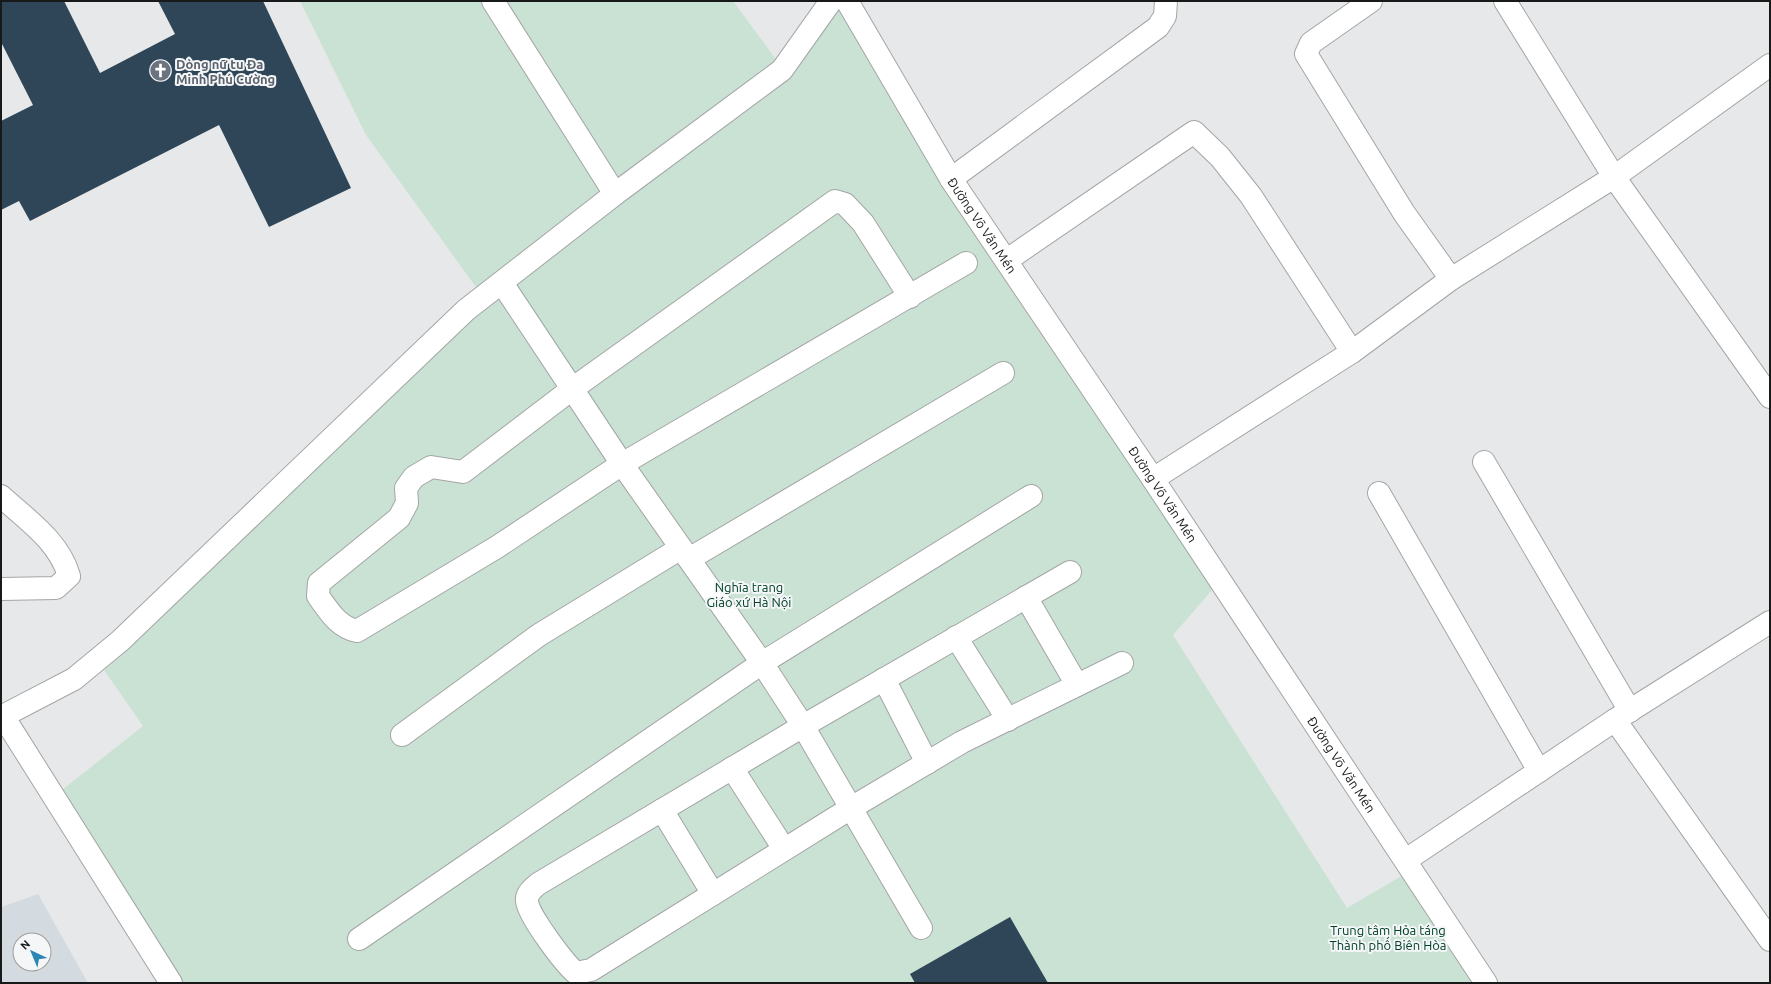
<svg xmlns="http://www.w3.org/2000/svg" width="1771" height="984" font-family="Ubuntu,sans-serif">
<rect width="100%" height="100%" fill="#e7e8ea"/>
<!-- built -->
<path fill="#d3dbe1" fill-rule="evenodd" d="M38 894 88 983H1V907ZM20 940H44V964H20Z"/>
<!-- green -->
<polygon fill="#c9e2d4" points="300,1 733,1 789,77 838,8 941,184 1213,589 1173,635 1347,908 1403,875 1473,983 183,983 62,790 143,726 104,670 133,645 473,317 489,305 366,135"/>
<!-- building -->
<g fill="#2e4658">
<polygon points="1,1 64,1 100,73 175,34 158,1 263,1 351,188 269,227 219,125 30,221 19,201 1,210 1,121 33,105 1,42"/>
<polygon points="1010,917 1048,983 915,983 910,974"/>
</g>
<g fill="none" stroke-linecap="round" stroke-linejoin="round">
<defs>
<g id="minor">
<polyline points="493,1 615,194"/>
<path id="s1" d="M847 1 951 179 1153 479 1486 983"/>
<polyline points="1371,1 1311,43 1306,54 1404,213 1451,279"/>
<polyline points="1505,1 1614,177 1770,397"/>
<polyline points="951,179 1158,27 1165,16 1166,1"/>
<polyline points="1007,260 1194,132 1220,157 1251,196 1352,352"/>
<polyline points="502,283 622,464 762,663 803,726 921,928"/>
<path d="M910 297 863 223 845 204 835 201 572 389 463 472 431 467 414 477 406 488 407 503 399 518 319 583 318 596C329 611 338 627 357 631L497 547 622 464 966 263"/>
<polyline points="1484,462 1630,711"/>
<polyline points="1153,479 1352,352 1451,279 1614,177 1770,65"/>
<polyline points="1379,493 1539,771"/>
<path d="M1 496C27 520 59 541 69 576L56 588 1 589"/>
<polyline points="689,559 1003,373"/>
<path d="M1070 572 803 726 538 884C533 888 526 894 527 901 528 915 564 963 576 973L591 970 851 808 962 742 1122 663"/>
<polyline points="1026,597 1077,685"/>
<polyline points="956,637 1008,720"/>
<polyline points="884,679 927,763"/>
<polyline points="3,716 171,983"/>
<polyline points="1,717 74,679 120,641 466,310 615,194 782,70 831,1"/>
<polyline points="1615,720 1770,940"/>
<polyline points="402,735 539,635 681,548"/>
<polyline points="732,768 784,849"/>
<polyline points="662,810 713,894"/>
<polyline points="1406,860 1615,720 1770,622"/>
<polyline points="359,939 762,663 1031,496"/>
</g>
</defs>
<!-- minor casing -->
<use href="#minor" stroke="#a4a5a6" stroke-width="24"/>
<!-- minor -->
<use href="#minor" stroke="#fff" stroke-width="22"/>
</g>
<!-- icons -->
<defs>
<symbol id="church-disc" viewBox="-11 -11 22 22"><circle r="9.5" fill="#6b7280" stroke="#f4f6f7"/><path d="M-1.2-6h2.4v3.5h3.3v2.4h-3.3V6h-2.4V-.1h-3.3v-2.4h3.3Z" fill="#fff"/></symbol>
</defs>
<g fill-rule="evenodd">
<use href="#church-disc" x="148" y="58" width="25" height="25"/>
</g>
<g text-anchor="middle" dominant-baseline="central" stroke-width="4" stroke-linejoin="round" paint-order="stroke">
<!-- worship labels -->
<g font-size="13" font-weight="bold" fill="#5b616d" stroke="#f4f6f7" text-anchor="start">
<text x="176" y="64">Dòng nữ tu Đa<tspan x="176" dy="15">Minh Phú Cường</tspan></text>
</g>
<!-- street labels -->
<g font-size="13" fill="#181919" stroke="#f4f6f7">
<text stroke="none"><textPath href="#s1" startOffset="262">Đường Võ Văn Mén</textPath></text>
<text stroke="none"><textPath href="#s1" startOffset="586">Đường Võ Văn Mén</textPath></text>
<text stroke="none"><textPath href="#s1" startOffset="910">Đường Võ Văn Mén</textPath></text>
</g>
<!-- park labels -->
<g font-size="13" fill="#004129" stroke="#f4f6f7">
<text x="749" y="587">Nghĩa trang<tspan x="749" dy="15">Giáo xứ Hà Nội</tspan></text>
<text x="1388" y="930">Trung tâm Hỏa táng<tspan x="1388" dy="15">Thành phố Biên Hòa</tspan></text>
</g>
</g>
<!-- border -->
<rect width="1771" height="984" fill="none" stroke="#181919" stroke-width="4"/>
<!-- north arrow -->
<g transform="translate(32 952) rotate(316)"><circle r="19" fill="#f4f6f7" stroke="#9c9e9e"/>
<path d="M0-3L7 15L0 10L-7 15Z" fill="#2d86b4"/>
<text y="-6" font-size="11" font-weight="bold" text-anchor="middle" fill="#181919">N</text>
</g>
</svg>
